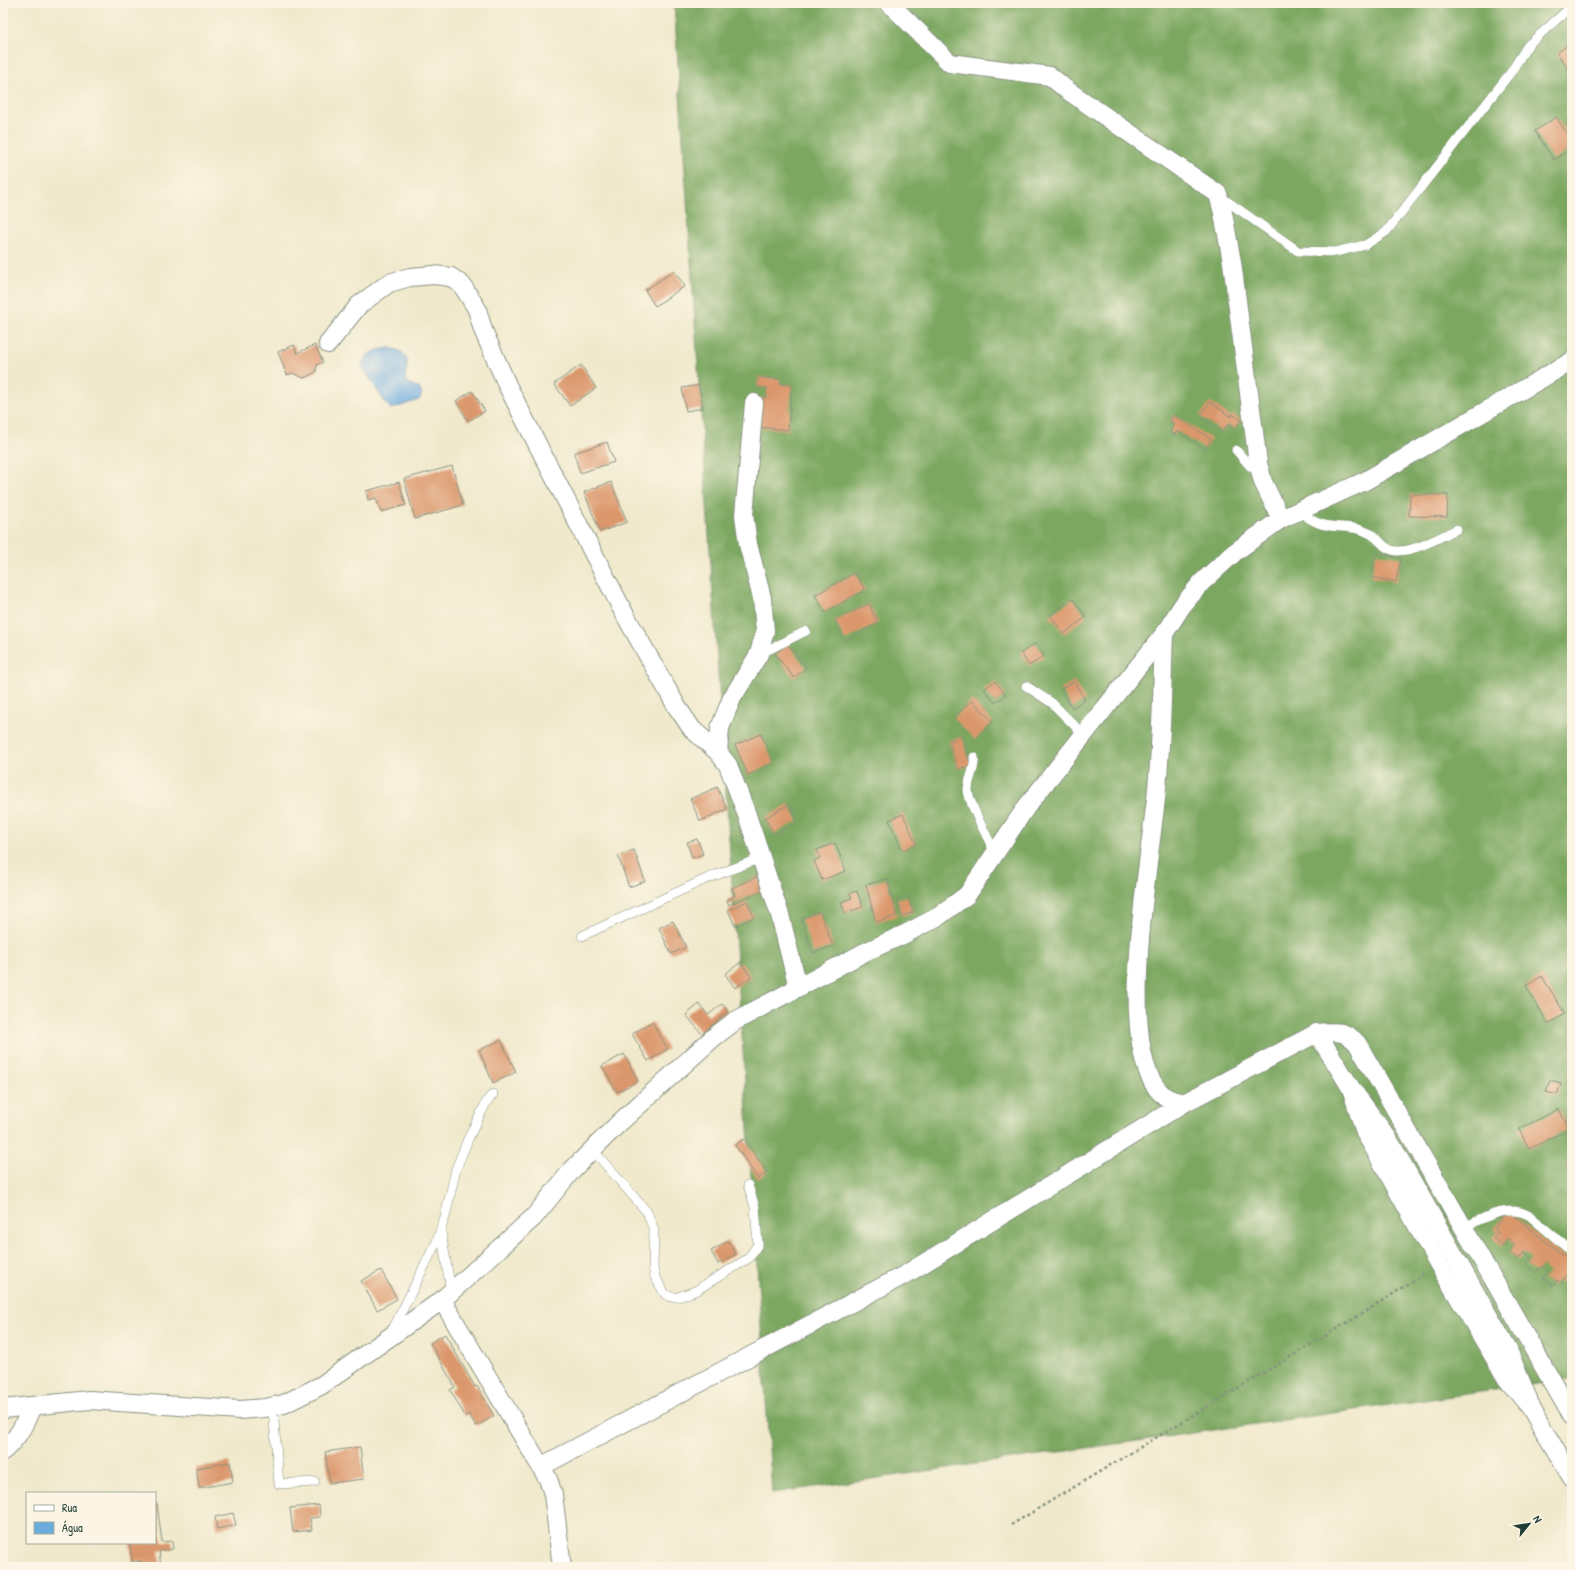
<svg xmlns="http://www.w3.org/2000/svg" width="1575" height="1570" font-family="'Patrick Hand',sans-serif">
<rect width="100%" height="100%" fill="#fcf5e5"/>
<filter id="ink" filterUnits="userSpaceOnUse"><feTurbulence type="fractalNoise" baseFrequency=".025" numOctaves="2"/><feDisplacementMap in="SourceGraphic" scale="8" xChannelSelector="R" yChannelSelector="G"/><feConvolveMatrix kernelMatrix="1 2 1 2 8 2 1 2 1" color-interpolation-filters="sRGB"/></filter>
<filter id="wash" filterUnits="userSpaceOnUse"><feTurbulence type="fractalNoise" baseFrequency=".012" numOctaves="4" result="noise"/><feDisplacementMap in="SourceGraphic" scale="16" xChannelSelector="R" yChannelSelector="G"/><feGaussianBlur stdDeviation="0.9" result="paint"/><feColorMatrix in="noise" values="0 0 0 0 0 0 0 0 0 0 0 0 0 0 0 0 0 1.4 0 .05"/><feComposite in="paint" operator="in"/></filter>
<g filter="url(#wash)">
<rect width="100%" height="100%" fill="#f0e9cc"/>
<!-- forest -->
<polygon fill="#7ba760" stroke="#4d724a" points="674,3 1572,3 1572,1379 772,1493"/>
<!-- water -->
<path fill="#6dabdf" stroke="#46748a" d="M391 348C417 355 403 367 406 382L419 388 422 394 419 400 391 409 385 402 362 367C364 352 379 349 391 348Z"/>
<g id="blocks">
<!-- building -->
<g fill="#db976c">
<polygon points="1572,42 1572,75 1557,53"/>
<polygon points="1556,117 1572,141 1572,148 1554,160 1535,131"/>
<polygon points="674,271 685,286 655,306 645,290"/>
<polygon points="294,345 297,353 315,345 323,362 317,365 316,372 304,378 292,373 287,375 278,352"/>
<polygon points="581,365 596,388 570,406 554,384"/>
<polygon points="758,377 781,379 780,384 792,385 788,430 758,427 760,398 766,398 767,388 757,387"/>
<polygon points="699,385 703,408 686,411 682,388"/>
<polygon points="472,391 485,411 468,421 456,401"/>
<polygon points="1210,402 1231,417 1232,414 1241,420 1235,429 1228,424 1222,432 1200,416"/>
<polygon points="1174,415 1211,439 1205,449 1177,431 1175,435 1170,432 1174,424 1170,422"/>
<polygon points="607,442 614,462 580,473 574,453"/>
<polygon points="452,466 463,505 415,519 404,479"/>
<polygon points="399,482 406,505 381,512 376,498 368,500 366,491"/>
<polygon points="611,482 627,522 600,532 584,492"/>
<polygon points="1410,494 1448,495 1447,517 1409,516"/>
<polygon points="1376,553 1401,558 1396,582 1371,577"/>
<polygon points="855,573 865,590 825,612 815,595"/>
<polygon points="1073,599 1086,617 1064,634 1050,615"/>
<polygon points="869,604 878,623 845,640 835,620"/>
<polygon points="1036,643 1044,656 1029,666 1021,653"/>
<polygon points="788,644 806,668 794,678 775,654"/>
<polygon points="995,681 1006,695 995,703 984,689"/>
<polygon points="1074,681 1085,700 1072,708 1061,689"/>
<polygon points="972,700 993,722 975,740 954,718"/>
<polygon points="761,734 774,763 748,775 735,745"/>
<polygon points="962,737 971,765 958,769 949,741"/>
<polygon points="717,787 727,809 700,821 690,799"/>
<polygon points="789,804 798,821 774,834 765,818"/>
<polygon points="903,814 916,844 902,850 889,820"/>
<polygon points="697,839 703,854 692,858 687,842"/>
<polygon points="835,843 846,871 822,880 814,861 820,858 817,850"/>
<polygon points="634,850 645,881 629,887 618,856"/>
<polygon points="758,876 764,890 729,905 727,900 735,896 732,888"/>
<polygon points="887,879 897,916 876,922 866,885"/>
<polygon points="857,891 863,907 845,913 841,902 852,898 850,893"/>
<polygon points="907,896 913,912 902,916 897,899"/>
<polygon points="747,901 754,917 735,926 728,910"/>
<polygon points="820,912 833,946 813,953 801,919"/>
<polygon points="673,921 686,947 671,954 659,928"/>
<polygon points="741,962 751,977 735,988 725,974"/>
<polygon points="1542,976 1565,1014 1548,1024 1526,986"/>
<polygon points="699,1004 708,1015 722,1004 728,1011 702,1034 686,1015"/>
<polygon points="652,1022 668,1049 648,1061 632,1034"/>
<polygon points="501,1040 516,1072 493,1083 479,1050"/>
<polygon points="624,1054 638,1081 617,1092 602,1066"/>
<polygon points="1550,1080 1561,1083 1557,1095 1546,1092"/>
<polygon points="1559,1109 1569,1129 1529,1149 1519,1129"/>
<polygon points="744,1139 767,1172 758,1179 735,1145"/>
<polygon points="1572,1162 1572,1175 1567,1165"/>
<polygon points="1508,1211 1572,1262 1572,1269 1561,1283 1557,1280 1553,1286 1543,1278 1548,1272 1542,1266 1536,1273 1526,1265 1531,1259 1524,1252 1518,1259 1509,1252 1515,1245 1508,1238 1502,1246 1493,1238 1498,1232 1494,1229"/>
<polygon points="728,1241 736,1254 718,1264 711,1251"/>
<polygon points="381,1270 397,1299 377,1310 361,1281"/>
<polygon points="445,1334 475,1387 477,1386 494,1416 476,1426 469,1414 465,1416 450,1390 455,1387 430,1343"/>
<polygon points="360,1447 364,1479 330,1483 325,1452"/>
<polygon points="230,1462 233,1482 199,1488 196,1468"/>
<polygon points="155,1504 157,1504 162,1542 172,1541 173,1549 159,1551 161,1567 142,1567 141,1561 132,1562 130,1543 155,1543"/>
<polygon points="319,1505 320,1517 310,1518 312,1530 293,1532 290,1508"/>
<polygon points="233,1513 236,1525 217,1529 215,1517"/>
</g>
</g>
</g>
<g filter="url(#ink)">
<use href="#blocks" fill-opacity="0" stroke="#889380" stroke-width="1"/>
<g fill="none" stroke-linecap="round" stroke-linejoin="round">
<defs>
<g id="lane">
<polyline points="1221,197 1298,251 1335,252 1365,245 1386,232 1511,72 1528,45 1572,6"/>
<polyline points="1236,450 1250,466 1259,471"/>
<path d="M1300 511C1326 536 1347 520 1371 534 1381 540 1384 550 1396 551 1414 552 1441 537 1457 529"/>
<polyline points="760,654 806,631"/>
<polyline points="1026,686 1052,703 1084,735"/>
<path d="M974 757C976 769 968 778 968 790 969 805 989 839 995 853"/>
<polyline points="582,936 706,879 761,858"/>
<polyline points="592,1149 647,1212 654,1230 653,1267 655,1277 665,1294 671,1297 678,1297 695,1291 749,1258 758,1244 755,1207 748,1185"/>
<path d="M1463 1228C1483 1218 1508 1203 1530 1216L1572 1252"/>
<polyline points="441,1232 451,1291"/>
<polyline points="392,1331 437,1241 445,1217 456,1169 468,1139 487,1101 493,1094"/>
<polyline points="272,1407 274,1420 279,1484 315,1482"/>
</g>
<g id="street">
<polyline points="889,3 950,63 1050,76 1067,90 1218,194 1223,213 1232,262 1258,463 1263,482 1281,519"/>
<polyline points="328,344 359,305 389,283 410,277 434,275 451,277 462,285 477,309 483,330 508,387 624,613 677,707 692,729 718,752 728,765 747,815 780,915 798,987"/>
<path d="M1164 634C1162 685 1162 737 1157 788 1152 851 1113 1051 1162 1094 1168 1100 1176 1101 1184 1103"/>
<polyline points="718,752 720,728 725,715 732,698 759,654 765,631 762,598 748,544 744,515 754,403"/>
<polyline points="1317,1033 1351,1088 1387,1137 1508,1350 1528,1399"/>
<polyline points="1351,1088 1365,1132 1439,1265 1507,1379 1530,1407 1572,1478"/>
<polyline points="442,1300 548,1479 553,1494 562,1567"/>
<polyline points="3,1409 89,1400 240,1410 265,1408 284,1404 322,1385 442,1300 534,1217 572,1170 618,1124 714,1037 735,1021 865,952 905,934 939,916 967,895 1027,806 1164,634 1182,606 1202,582 1235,552 1281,519 1365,481 1572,361"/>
<path d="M3 1451C18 1438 25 1424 32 1406"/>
<path d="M542 1466 908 1273 1184 1103 1317 1033C1335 1032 1343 1029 1357 1043L1572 1416"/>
</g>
</defs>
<!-- lane casing -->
<use href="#lane" stroke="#889380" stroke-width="10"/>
<!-- street casing -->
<use href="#street" stroke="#889380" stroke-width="20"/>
<!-- path -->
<polyline stroke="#889380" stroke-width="2.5" stroke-dasharray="3 3" stroke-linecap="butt" points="1011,1525 1368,1310 1425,1273"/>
<!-- lane -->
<use href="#lane" stroke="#fff" stroke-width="9"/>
<!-- street -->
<use href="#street" stroke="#fff" stroke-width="18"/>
</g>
</g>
<!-- margin -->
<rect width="1575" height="1570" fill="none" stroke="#fcf5e5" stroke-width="16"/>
<!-- legend -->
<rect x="26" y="1492" width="130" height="52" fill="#fcf5e5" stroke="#a4ab9e"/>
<rect x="34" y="1505" width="20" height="6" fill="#ffffff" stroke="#a4ab9e"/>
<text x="62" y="1512" font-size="12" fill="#1f3d34">Rua</text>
<rect x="34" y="1522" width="20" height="12" fill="#6dabdf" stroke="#a4ab9e"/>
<text x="62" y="1532" font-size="12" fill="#1f3d34">Água</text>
<!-- north arrow -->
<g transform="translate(1529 1524) rotate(60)" stroke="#fcf5e5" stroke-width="3" paint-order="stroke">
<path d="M0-3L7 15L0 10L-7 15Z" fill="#1f3d34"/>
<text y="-6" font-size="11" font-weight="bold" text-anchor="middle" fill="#1f3d34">N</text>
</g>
</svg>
